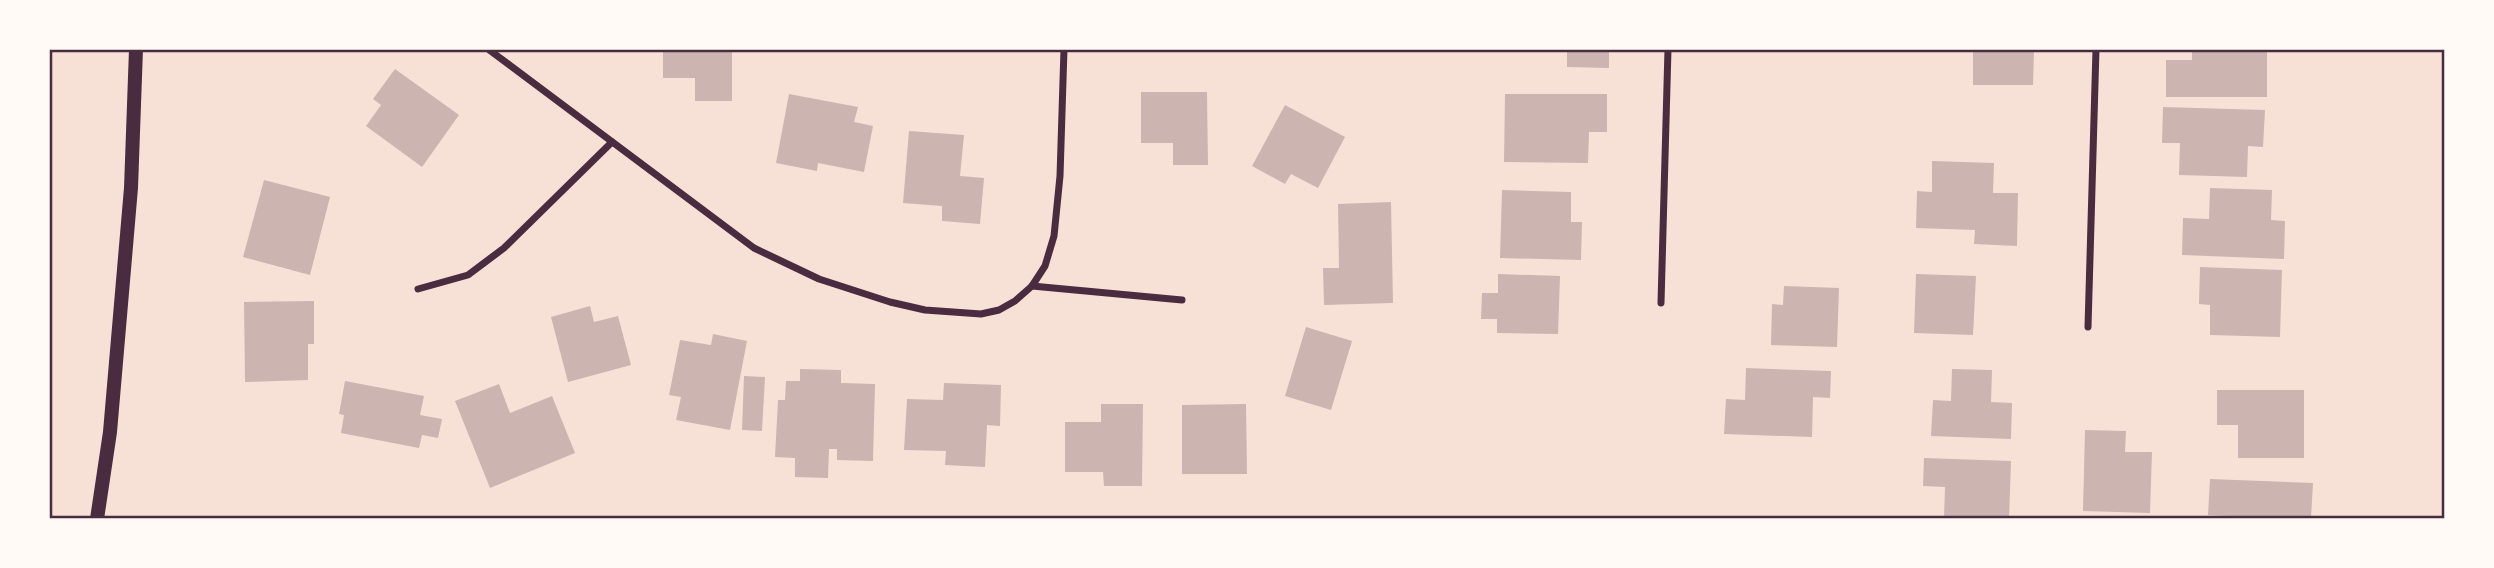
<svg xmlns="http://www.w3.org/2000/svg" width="2494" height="568" font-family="Lato,sans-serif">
<rect width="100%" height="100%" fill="#f7e1d7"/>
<!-- building -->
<g fill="#ccb4b1">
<polygon points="663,49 732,49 732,101 695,101 695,78 663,78"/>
<polygon points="1567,49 1609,49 1609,68 1567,67"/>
<polygon points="1973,49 2034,49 2033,85 1973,85"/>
<polygon points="2192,49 2267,49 2267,97 2166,97 2166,60 2192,60"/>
<polygon points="395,69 459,115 422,167 366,126 381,105 373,99"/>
<polygon points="1141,92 1207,92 1208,165 1173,165 1173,143 1141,143"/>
<polygon points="789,94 858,107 854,122 873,126 864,172 818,163 817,171 776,163"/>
<polygon points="1505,94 1607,94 1607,132 1589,132 1588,163 1504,162"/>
<polygon points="1285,105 1345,137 1318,188 1291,174 1285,184 1252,166"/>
<polygon points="2163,107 2265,110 2263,147 2248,146 2247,177 2179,175 2180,143 2162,143"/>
<polygon points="909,131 964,135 960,176 984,178 980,224 942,221 942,206 903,203"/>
<polygon points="1932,161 1994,163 1993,193 2018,193 2017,246 1974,244 1975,230 1916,228 1917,191 1932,192"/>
<polygon points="264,180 330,197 310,275 243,257"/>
<polygon points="2210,188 2272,190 2271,220 2285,221 2284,259 2182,255 2183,218 2209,219"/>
<polygon points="1502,190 1571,192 1571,222 1582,222 1581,260 1500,258"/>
<polygon points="1391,202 1393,303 1324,305 1323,268 1339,268 1338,204"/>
<polygon points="2200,267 2282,270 2280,337 2210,335 2210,305 2199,304"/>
<polygon points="1498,274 1560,276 1558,334 1497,333 1497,319 1481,319 1482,293 1498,293"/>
<polygon points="1916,274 1976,276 1973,335 1914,333"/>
<polygon points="1784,286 1839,288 1837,347 1771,345 1772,304 1783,305"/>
<polygon points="314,301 314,344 308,344 308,380 245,382 244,302"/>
<polygon points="590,306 594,322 618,316 631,365 568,382 551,317"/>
<polygon points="1306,327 1352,341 1331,410 1285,396"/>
<polygon points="713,334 747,341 730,430 676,420 681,397 669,395 680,340 711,345"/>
<polygon points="1746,368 1831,371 1830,398 1813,397 1812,437 1724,434 1726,399 1745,400"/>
<polygon points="800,369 841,370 841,383 875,384 873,461 837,460 837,449 829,449 828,478 795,477 795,458 775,457 778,400 785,400 786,381 800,381"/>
<polygon points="1952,369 1992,370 1991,402 2012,403 2011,439 1931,436 1933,400 1951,401"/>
<polygon points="744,376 765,377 762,431 742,430"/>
<polygon points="345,381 424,396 420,415 442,419 438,438 422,435 419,448 341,433 344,415 339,414"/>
<polygon points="944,383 1001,385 1000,426 987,425 985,467 945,465 946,451 904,450 907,399 943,400"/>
<polygon points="499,384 510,413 552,396 575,453 490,488 455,401"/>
<polygon points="2217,390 2304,390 2304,458 2238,458 2238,425 2217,425"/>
<polygon points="1101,404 1143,404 1142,486 1104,486 1103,472 1065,472 1065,422 1101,422"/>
<polygon points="1246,404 1247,474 1182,474 1182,405"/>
<polygon points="2085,430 2126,431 2125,452 2152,452 2150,513 2083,511"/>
<polygon points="1924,458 2011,461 2009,519 1944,519 1945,487 1923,486"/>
<polygon points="2210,479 2313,483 2311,518 2228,519 2228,516 2208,515"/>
</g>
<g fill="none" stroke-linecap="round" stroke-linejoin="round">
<!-- minor -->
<g stroke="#4a2c40" stroke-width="7">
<polyline points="488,49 754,248 819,279 890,302 925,310 981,314 999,310 1015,301 1032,286 1045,266 1054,236 1060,176 1064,49"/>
<polyline points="1032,286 1182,300"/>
<polyline points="418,289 468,275 504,248 612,142"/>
<polyline points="1661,303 1668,49"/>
<polyline points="2088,327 2096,49"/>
</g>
<!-- secondary -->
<polyline stroke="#4a2c40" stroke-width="14" points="97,519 110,432 131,188 136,49"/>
</g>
<!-- border -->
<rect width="2494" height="568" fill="none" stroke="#fffaf5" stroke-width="102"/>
<rect x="51" y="51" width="2392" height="466" fill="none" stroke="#4a2c40" stroke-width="2.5"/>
</svg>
